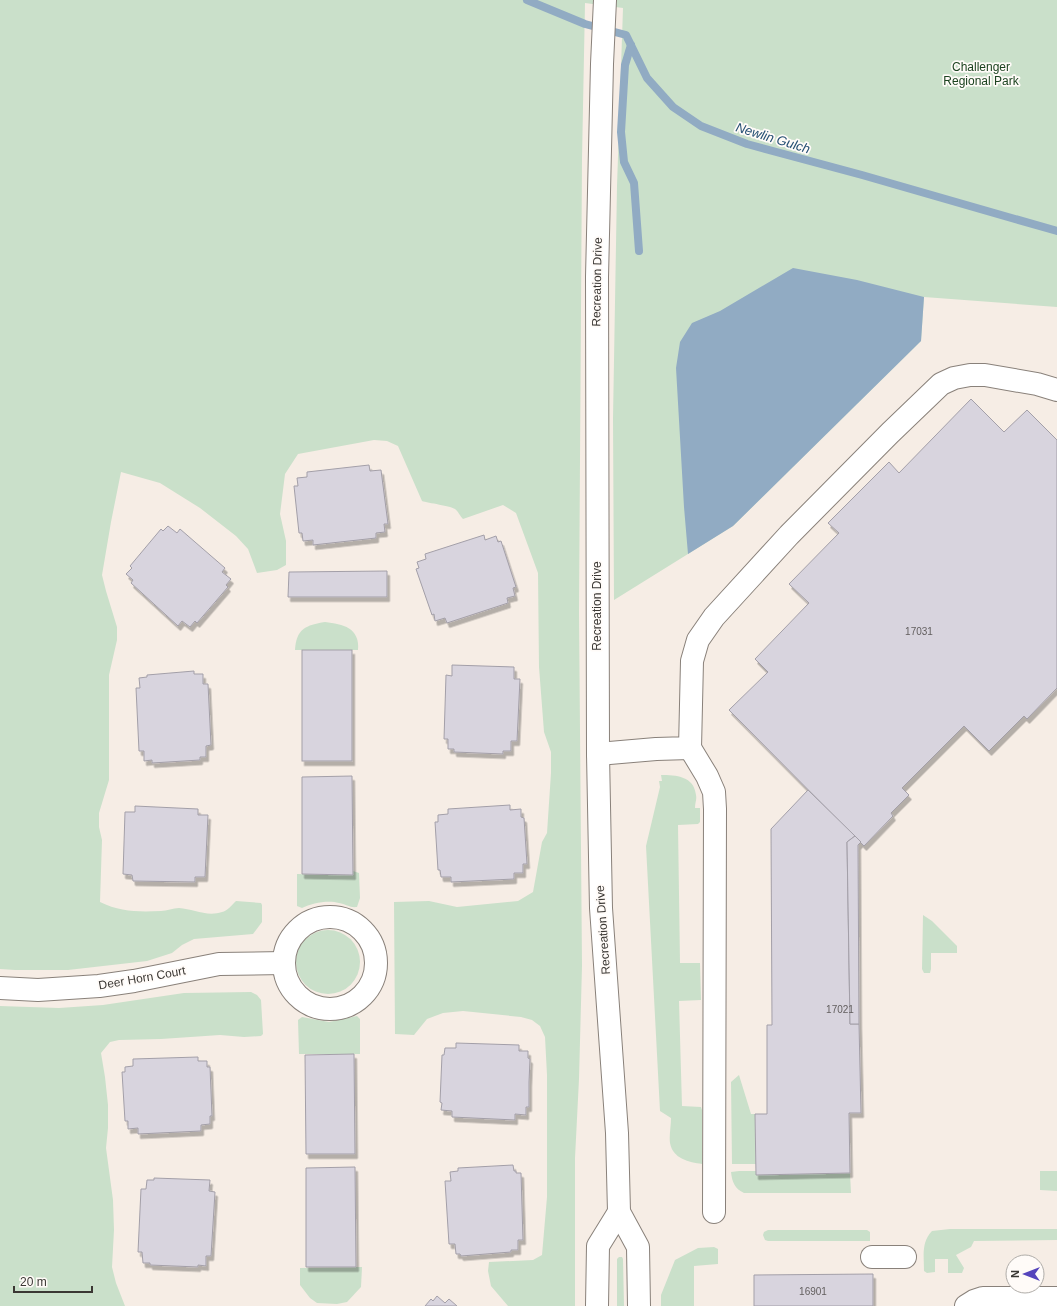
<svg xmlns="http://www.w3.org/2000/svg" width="1057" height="1306" font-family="Arial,sans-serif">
<defs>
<filter id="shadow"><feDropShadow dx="2.5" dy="4.5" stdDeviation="0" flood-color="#0004"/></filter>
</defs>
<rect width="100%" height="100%" fill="#f6ede5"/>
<!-- green -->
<g fill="#cae0ca">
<path d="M0 0H1057V307L924 297 921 341 733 526 614 600 613 419 617 186 623 8 585 3 582 159 579 613 582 966 579 1079 575 1158V1306H508L491 1286 488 1271 489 1262 533 1260 542 1255 547 1197V1075L545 1037 540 1026 532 1020 521 1017 463 1011 443 1013 427 1019 414 1035 395 1034 394 902 429 901 457 907 518 901 533 892 542 842 547 833 551 773V752L544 732 539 667 538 573 516 513 503 505 463 519C460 516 458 511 455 509 451 506 428 503 422 501L398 446 387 441 374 440 298 454 285 474 280 514 286 541V565L277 570 257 573 248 549 236 536 200 508 160 483 121 472 111 522 102 575 106 591 117 627V640L109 675V780L99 813V827L102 840 100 902C120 912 139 912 161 911 167 911 173 908 179 908 193 909 207 917 222 912 227 911 232 905 236 901L261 903 262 905V922L253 934 194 939 182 945 172 953 147 961 68 970H15L0 969Z"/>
<path d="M325 622C343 624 360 628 358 650H295C296 629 306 625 325 622Z"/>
<path d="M661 775C676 775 694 776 696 795 697 800 695 802 695 808H700V822L698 824 678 825 680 963H700L701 1000 679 1001 682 1106 701 1107 702 1110V1164C689 1162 673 1159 670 1143 669 1136 671 1126 671 1118L660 1111 646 846 660 787 659 781H662Z"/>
<path d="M353 871 359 873 360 898 357 907C350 908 346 904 339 903 328 900 312 903 302 908L297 906V874L352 875Z"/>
<polygon points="923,915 932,921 957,946 957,953 931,953 931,969 930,973 924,973 922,969"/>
<circle cx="328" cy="962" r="32"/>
<polygon points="251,992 257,995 261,1000 263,1034 261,1036 244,1037 220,1035 161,1039 119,1040 110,1042 101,1053 105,1077 108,1105 108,1128 106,1148 113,1200 114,1230 112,1267 116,1283 125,1306 0,1306 0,1006 59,1008 103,1005 184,993"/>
<polygon points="357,1016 360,1019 360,1054 299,1054 298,1020 302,1017 329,1022"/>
<polygon points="739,1075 751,1114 755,1114 756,1164 732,1164 731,1082"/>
<path d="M739 1171H756V1175L850 1173 851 1193H744C735 1189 732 1182 731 1172Z"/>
<polygon points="1040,1171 1057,1171 1057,1191 1040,1190"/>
<path d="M950 1229H1057V1240L974 1241 971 1247 956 1255 964 1268 962 1273H948V1259H935V1272L927 1273 924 1271C924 1257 921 1242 932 1231Z"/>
<polygon points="768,1230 867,1230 870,1232 870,1241 768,1241 765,1240 763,1235 764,1232"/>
<polygon points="714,1247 718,1249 718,1264 694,1266 694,1306 661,1306 661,1295 675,1260 698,1248"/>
<polygon points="619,1257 622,1257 623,1259 624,1306 617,1306 617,1259"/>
<polygon points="356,1267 362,1267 361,1287 347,1302 337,1304 317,1303 310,1298 300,1285 300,1268"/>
</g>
<!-- water -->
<polygon fill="#91abc3" points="793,268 857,280 924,297 921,341 733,526 688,554 684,507 676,368 680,342 692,323 720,311"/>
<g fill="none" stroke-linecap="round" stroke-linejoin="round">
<!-- stream -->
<g stroke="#91abc3" stroke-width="8">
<polyline points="527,0 585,24 626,35 647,78 673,107 701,126 747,144 862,175 1057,231"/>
<polyline points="631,45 625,65 621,132 624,162 634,183 639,251"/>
</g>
</g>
<!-- building -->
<g fill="#d8d4de" stroke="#a39fa8" filter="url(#shadow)">
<polygon points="971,399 1004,432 1027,410 1057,440 1057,688 1027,719 1024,716 989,751 964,726 902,788 909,795 891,813 893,816 864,846 729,710 768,672 755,659 809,603 789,584 839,533 828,523 889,462 899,473"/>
<polygon points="369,465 370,471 381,470 388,524 384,524 385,532 376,533 376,538 313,545 313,540 303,541 302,533 299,533 294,486 298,486 297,478 307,477 307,472"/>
<polygon points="168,526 177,533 180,529 225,568 222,572 231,579 226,585 228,587 197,623 195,621 190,627 182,621 178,626 131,583 133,580 126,574 132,568 130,566 161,529 163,531"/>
<polygon points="484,535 485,540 496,536 498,542 501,541 516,587 513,588 515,596 507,598 508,603 447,623 445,618 435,621 434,614 432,615 416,569 419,568 417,562 426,559 425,554"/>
<polygon points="387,571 387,597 288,597 289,572"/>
<rect x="302" y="650" width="50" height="111"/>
<polygon points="452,665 514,667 514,679 520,679 517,741 511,741 511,751 503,751 503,754 454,752 454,749 448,749 448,739 444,739 446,675 452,676"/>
<polygon points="194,671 194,674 203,674 203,684 208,684 211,745 206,746 206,757 200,757 200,760 152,763 152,760 144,761 144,751 139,751 136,688 140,688 139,678 147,677 147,675"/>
<polygon points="352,776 353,875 302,874 302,777"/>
<polygon points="808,790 855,836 847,842 850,1024 859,1024 861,1113 849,1113 850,1173 756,1175 755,1114 767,1114 767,1025 772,1025 771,829"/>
<polygon points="510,805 510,810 521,809 521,817 524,818 527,864 523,864 523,873 514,873 514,879 451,882 451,877 441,877 440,870 438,870 435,822 438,822 438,815 448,814 448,809"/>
<polygon points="135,806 198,809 198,815 208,815 205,877 195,877 195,882 133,881 132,875 123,874 125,812 135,812"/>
<polygon points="855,836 861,842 858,845 859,1024 850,1024 847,842"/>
<polygon points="456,1043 519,1045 519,1051 528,1051 528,1058 530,1059 529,1082 529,1107 526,1107 526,1115 515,1114 515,1120 452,1117 452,1111 441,1110 442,1103 440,1102 442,1055 444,1055 445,1048 456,1048"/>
<polygon points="354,1054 355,1154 306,1154 305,1055"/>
<polygon points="198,1057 198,1061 207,1061 207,1067 210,1067 212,1116 210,1116 210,1124 201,1125 201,1131 138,1134 138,1128 128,1129 128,1121 125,1121 122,1072 125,1072 125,1067 133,1066 133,1059"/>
<polygon points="513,1165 514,1171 516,1171 516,1173 521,1173 523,1240 518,1240 518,1250 511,1250 511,1252 461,1256 460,1254 456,1254 455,1244 449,1244 445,1181 451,1181 450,1172 458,1171 458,1168"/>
<polygon points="355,1167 356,1267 306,1267 306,1168"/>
<polygon points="154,1178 210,1180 209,1191 215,1192 211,1256 206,1256 206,1266 198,1265 198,1267 150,1265 150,1263 143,1263 142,1252 138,1252 141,1189 146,1189 147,1180 154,1180"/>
<polygon points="873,1274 873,1306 754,1306 754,1275"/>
<polygon points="437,1296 445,1303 449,1299 457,1306 425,1306 431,1299 433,1301"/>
</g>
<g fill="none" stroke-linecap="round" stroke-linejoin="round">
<defs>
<g id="minor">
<polyline points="605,0 602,64 597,277 598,754 601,908 617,1133 619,1212 638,1247 639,1306"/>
<polyline points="690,748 707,776 714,792 715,809 714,1212"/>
<polyline points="598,754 656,749 690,748 692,661 698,640 714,617 789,535 890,433 941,384 954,378 970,375 985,375 1037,384 1057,390"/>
<circle cx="330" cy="963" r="46"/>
<polyline points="0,988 38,990 99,986 134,981 219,964 284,963"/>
<polyline points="872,1257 905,1257"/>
<polyline points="597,1306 598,1246 619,1212"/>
<polyline points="966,1306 974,1301 983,1298 1057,1298"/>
</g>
</defs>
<!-- minor casing -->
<use href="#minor" stroke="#89817a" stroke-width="24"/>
<!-- minor -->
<use href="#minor" stroke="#fff" stroke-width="22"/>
</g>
<g text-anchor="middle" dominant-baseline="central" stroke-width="3.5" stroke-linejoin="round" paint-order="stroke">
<!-- number labels -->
<g font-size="10" fill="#625e5e">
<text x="919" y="631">17031</text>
<text x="840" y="1009">17021</text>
<text x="813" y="1291">16901</text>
</g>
<!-- park labels -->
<g font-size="12" fill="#1c4320" stroke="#fffbf8">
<text x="981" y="67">Challenger<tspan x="981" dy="14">Regional Park</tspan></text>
</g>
<!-- street labels -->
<g font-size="12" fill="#3a3733" stroke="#fffbf8">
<text transform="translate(597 282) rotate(-89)">Recreation Drive</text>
<text transform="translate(597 606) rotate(-90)">Recreation Drive</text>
<text transform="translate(603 930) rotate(-94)">Recreation Drive</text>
<text transform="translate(142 978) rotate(-10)">Deer Horn Court</text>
</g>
<!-- water labels -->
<g font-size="13" font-style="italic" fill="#254f73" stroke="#fffbf8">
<text transform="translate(773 138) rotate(17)">Newlin Gulch</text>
</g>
</g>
<!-- north arrow -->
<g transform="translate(1025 1274) rotate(270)"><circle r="19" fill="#fffbf8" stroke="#b0ada9"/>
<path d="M0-3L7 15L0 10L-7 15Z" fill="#5544bc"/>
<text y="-6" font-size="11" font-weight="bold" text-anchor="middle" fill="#3a3733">N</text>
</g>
<!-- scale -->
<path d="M14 1286v6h78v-6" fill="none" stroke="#3a3733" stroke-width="2"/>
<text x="20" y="1286" font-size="12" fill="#3a3733" stroke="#fffbf8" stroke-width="3" paint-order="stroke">20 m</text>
</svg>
